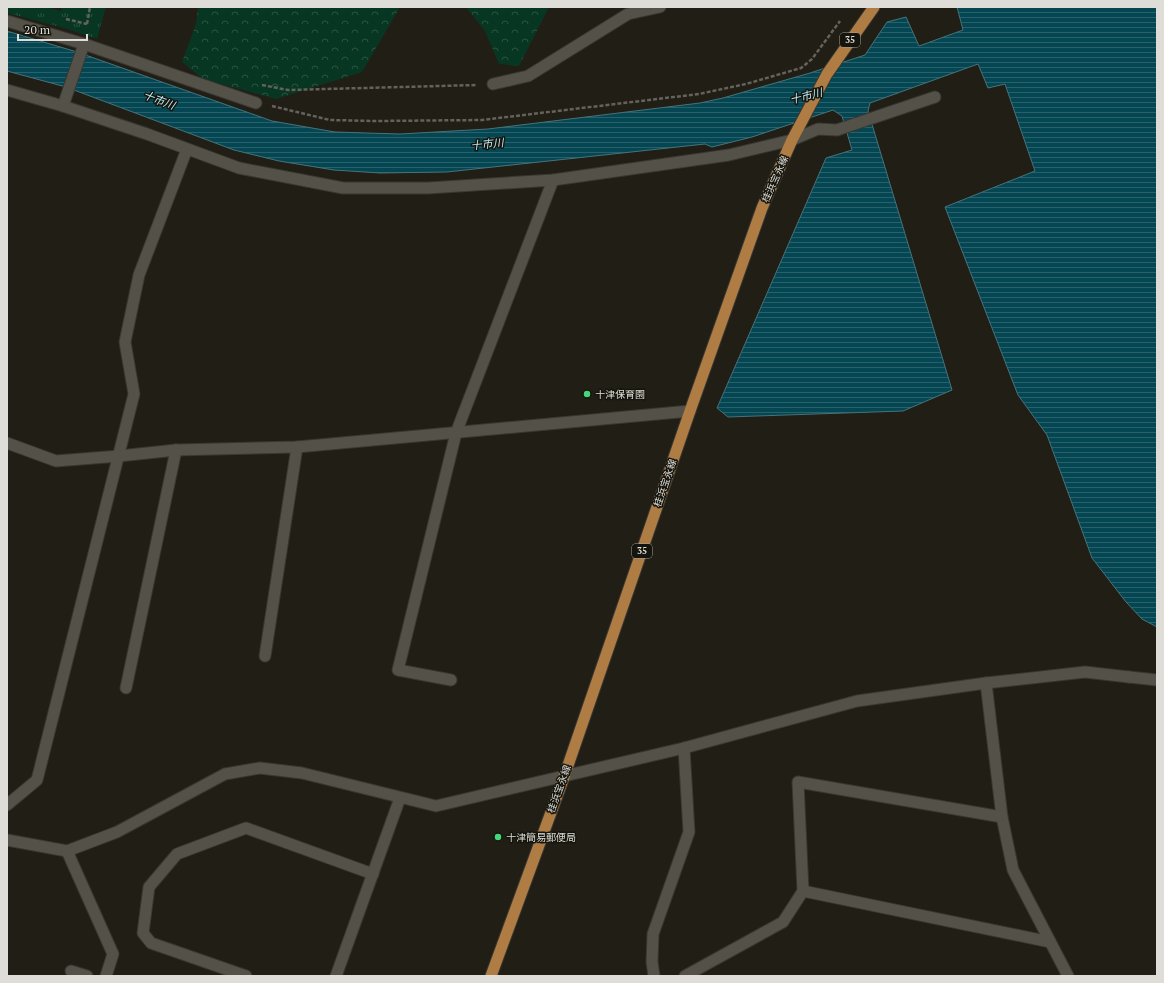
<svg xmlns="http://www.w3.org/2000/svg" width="1164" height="983" font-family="'PT Serif','Noto Sans JP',serif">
<defs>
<pattern id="forest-crowns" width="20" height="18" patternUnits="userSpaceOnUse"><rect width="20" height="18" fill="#073722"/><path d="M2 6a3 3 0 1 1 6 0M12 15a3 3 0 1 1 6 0" fill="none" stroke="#2b5441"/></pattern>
<pattern id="park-tufts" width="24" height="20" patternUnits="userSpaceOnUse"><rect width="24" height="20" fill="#073722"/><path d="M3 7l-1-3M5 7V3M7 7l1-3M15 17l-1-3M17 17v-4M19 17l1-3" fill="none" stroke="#2b5441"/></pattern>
<pattern id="water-rules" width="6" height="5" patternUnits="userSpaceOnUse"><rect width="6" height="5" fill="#054653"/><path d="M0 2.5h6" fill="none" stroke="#29606b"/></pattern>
</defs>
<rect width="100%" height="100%" fill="#201e15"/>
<!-- forest -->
<g fill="url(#forest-crowns)">
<polygon points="198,7 400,7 362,72 276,99 203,79 182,62 196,24"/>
<polygon points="466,7 549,7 519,66 499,64 485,31"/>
</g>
<!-- park -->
<polygon fill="url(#park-tufts)" points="7,7 45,7 61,11 62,7 106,7 97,39 68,29 7,13"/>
<!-- water -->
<polygon fill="url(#water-rules)" stroke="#46737b" points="957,7 1157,7 1157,627 1142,619 1126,602 1092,558 1047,435 1018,395 945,207 1035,171 1005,84 988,88 978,64 870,103 868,111 952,390 903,411 728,417 717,408 826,158 852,150 842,116 833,110 752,137 712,147 705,144 447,172 380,173 334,170 279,161 234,150 66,87 7,71 7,31 77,52 272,121 335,132 400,134 488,129 700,103 723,98 810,73 865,55 887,22 906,17 919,46 963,30"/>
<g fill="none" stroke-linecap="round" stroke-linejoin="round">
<defs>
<g id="service">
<polyline points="493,84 528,76 628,14 660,7"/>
<polyline points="792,140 818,129 837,130 935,97"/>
<polyline points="1129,677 1157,680"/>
</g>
<g id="minor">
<polyline points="7,21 84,44 256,103"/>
<polyline points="7,90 63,106 147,134 239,168 343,188 428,188 553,180 729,155 792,140"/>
<polyline points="63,106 84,44"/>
<polyline points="265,656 297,447"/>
<polyline points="451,680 398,670 456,433 553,180"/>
<polyline points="986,683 1002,817 1013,870 1068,976"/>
<polyline points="126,688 176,450"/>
<polyline points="7,805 37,780 134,394 125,342 139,275 187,149"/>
<polyline points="7,840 67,851 117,832 225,774 260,768 302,773 436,806 684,748 857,701 986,683 1085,672 1129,677"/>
<polyline points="67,851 113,954 106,976"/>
<polyline points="803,891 1050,942"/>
<polyline points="71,971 87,976"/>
<polyline points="246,976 151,943 143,933 149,887 177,854 246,828 373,874"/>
<polyline points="336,976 400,798"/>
<polyline points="654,976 652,962 653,934 689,832 684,748"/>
<polyline points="685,976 783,922 803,891 798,782 1002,817"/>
</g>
<polyline id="tertiary" points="7,443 56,461 119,456 176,450 297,447 690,411"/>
<polyline id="primary" points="491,976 564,777 690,411 762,208 792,140 827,74 874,7"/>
</defs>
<!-- service casing -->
<use href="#service" stroke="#393732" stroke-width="13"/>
<!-- minor casing -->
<use href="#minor" stroke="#393732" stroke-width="13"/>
<!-- tertiary casing -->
<use href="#tertiary" stroke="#393732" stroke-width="13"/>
<!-- primary casing -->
<use href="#primary" stroke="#393732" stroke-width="13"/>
<!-- path -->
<g stroke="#64625b" stroke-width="2.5" stroke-dasharray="4 2" stroke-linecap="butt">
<polyline points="66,19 87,24"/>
<polyline points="87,24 90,7"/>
<polyline points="262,85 288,90 477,85"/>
<polyline points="272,106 330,120 375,121 482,120 699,94 746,84 801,68 812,59 840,21"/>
</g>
<!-- service -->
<use href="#service" stroke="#545148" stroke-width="11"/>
<!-- minor -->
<use href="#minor" stroke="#545148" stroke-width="11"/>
<!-- tertiary -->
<use href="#tertiary" stroke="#545148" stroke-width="11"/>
<!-- primary -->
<use href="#primary" stroke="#af7d44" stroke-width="11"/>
</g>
<!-- markers -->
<g fill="#44d77a" stroke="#16150d" stroke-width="1.5">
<circle cx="587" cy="394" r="4"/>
<circle cx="498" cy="837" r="4"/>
</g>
<g text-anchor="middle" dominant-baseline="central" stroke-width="3" stroke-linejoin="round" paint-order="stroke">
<!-- shield labels -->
<g fill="#16150d" stroke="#a2a19a" stroke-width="1">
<rect x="840" y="33" width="20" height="14" rx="3"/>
<rect x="632" y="544" width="20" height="14" rx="3"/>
</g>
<g font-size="9" font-weight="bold" fill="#deddd7">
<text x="850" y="40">35</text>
<text x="642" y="551">35</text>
</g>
<!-- street labels -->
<g font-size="10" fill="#deddd7" stroke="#16150d">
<text transform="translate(775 179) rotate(-66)">桂浜宝永線</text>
<text transform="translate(665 483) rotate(-71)">桂浜宝永線</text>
<text transform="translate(559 789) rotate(-70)">桂浜宝永線</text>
</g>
<!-- poi labels -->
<g font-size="10" fill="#deddd7" stroke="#16150d" text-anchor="start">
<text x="595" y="394">十津保育園</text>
<text x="506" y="837">十津簡易郵便局</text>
</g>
<!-- water labels -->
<g font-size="11" font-style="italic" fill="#bcedfa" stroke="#16150d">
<text transform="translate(806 96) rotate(-14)">十市川</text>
<text transform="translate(159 100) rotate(20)">十市川</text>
<text transform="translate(487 144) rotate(-6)">十市川</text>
</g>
</g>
<!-- border -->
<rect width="1164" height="983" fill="none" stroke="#deddd7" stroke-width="16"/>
<!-- scale -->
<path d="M18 34v6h69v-6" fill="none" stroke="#deddd7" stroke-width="2"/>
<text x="24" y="34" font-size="12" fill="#deddd7" stroke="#16150d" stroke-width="3" paint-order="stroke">20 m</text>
</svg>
